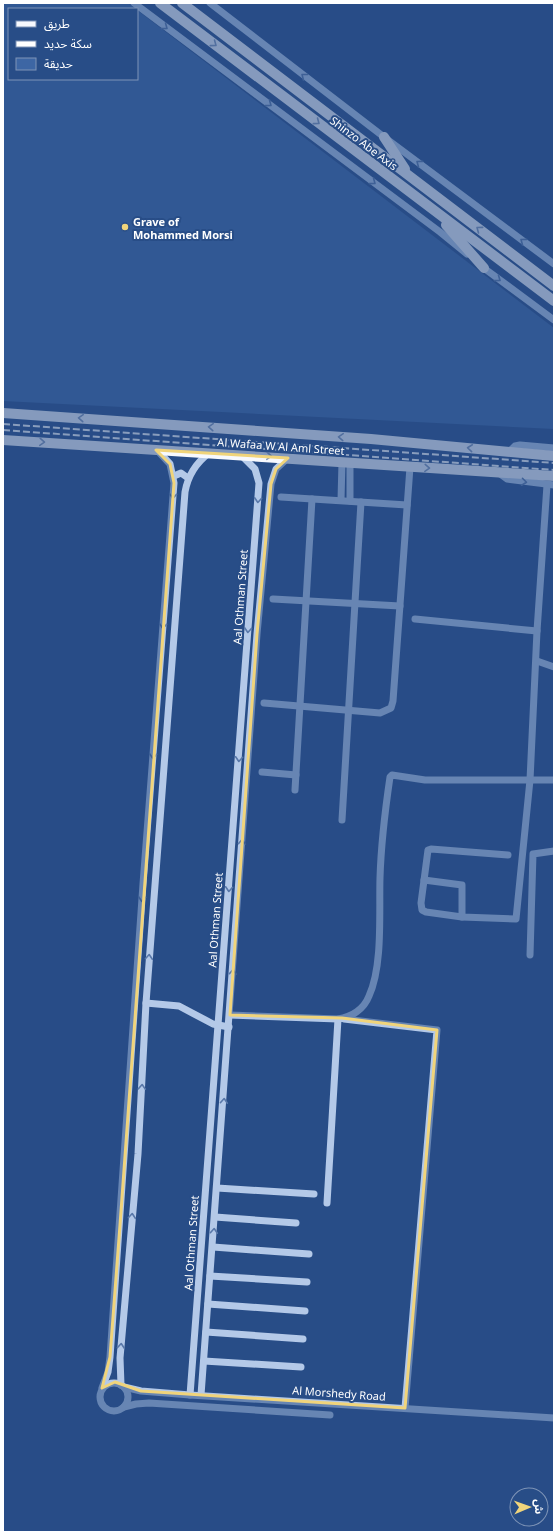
<svg xmlns="http://www.w3.org/2000/svg" width="557" height="1535" font-family="'Noto Sans','Noto Sans Arabic',sans-serif">
<rect width="100%" height="100%" fill="#284d87"/>
<!-- green -->
<polygon fill="#3d66a4" points="3,3 128,3 136,9 9,9 9,79 137,79 137,10 554,328 554,429 3,401"/>
<g fill="none" stroke-linecap="round" stroke-linejoin="round">
<!-- minor -->
<g stroke="#b4c9e8" stroke-width="7">
<polyline points="134,3 440,232 467,254"/>
<polyline points="210,3 384,137 554,264"/>
<polyline points="481,266 554,320"/>
<polyline points="509,452 515,446 520,445 554,448"/>
<polyline points="496,471 507,479 554,485"/>
<polyline points="174,476 181,473 188,478"/>
<polyline points="281,497 407,505"/>
<polyline points="341,500 342,462"/>
<polyline points="350,501 350,463"/>
<polyline points="273,599 400,606"/>
<polyline points="415,619 537,631"/>
<polyline points="537,661 554,667"/>
<polyline points="264,703 380,713 391,708 393,701 410,467"/>
<polyline points="262,772 296,775"/>
<polyline points="295,790 312,499"/>
<polyline points="342,820 361,502"/>
<polyline points="508,855 431,849 428,850 421,903 422,910 426,912 462,917 516,919 530,780 537,631 547,485"/>
<polyline points="424,880 462,885 462,917"/>
<polyline points="530,955 533,854 554,851"/>
<polyline points="146,1003 179,1006 213,1024 229,1027"/>
<path d="M230 1015 338 1019C352 1017 364 1009 369 996 383 966 379 912 380 878 381 844 385 811 390 777L392 775 425 780H554"/>
<polyline points="344,1019 437,1030 405,1408"/>
<polyline points="217,1188 314,1194"/>
<polyline points="327,1203 338,1019"/>
<polyline points="215,1217 296,1223"/>
<polyline points="213,1247 309,1254"/>
<polyline points="210,1276 307,1282"/>
<polyline points="208,1304 305,1311"/>
<polyline points="206,1332 303,1339"/>
<polyline points="204,1361 301,1367"/>
<circle cx="114" cy="1397" r="14"/>
<path d="M121 1385 120 1358 138 1154 146 1003 185 492C188 475 196 463 209 453"/>
<polyline points="124,1387 141,1391 190,1395 554,1418"/>
<polyline points="102,1388 108,1372 110,1357 143,884 174,483 170,464 157,450"/>
<polyline points="190,1395 259,483 255,469 242,456"/>
<polyline points="201,1395 257,634 271,484 276,469 288,458"/>
<polyline points="124,1407 136,1404 149,1403 330,1415"/>
</g>
<!-- major -->
<g stroke="#f7f9fe" stroke-width="10">
<polyline points="160,3 554,301"/>
<polyline points="182,3 554,286"/>
<polyline points="384,137 405,169"/>
<polyline points="446,225 484,268"/>
<polyline points="3,413 371,439 554,456"/>
<polyline points="3,440 554,476"/>
</g>
<!-- rail -->
<g stroke="#fff" stroke-width="2" stroke-dasharray="7 3" stroke-linecap="butt">
<polyline points="3,424 554,463"/>
<polyline points="3,430 554,470"/>
</g>
</g>
<!-- one-way arrows -->
<defs><path id="oneway-chevron" d="M-2-3.5L2.5 0L-2 3.5" fill="none" stroke-width="1.6" stroke-linecap="round" stroke-linejoin="round"/></defs>
<g stroke="#5978a9">
<use href="#oneway-chevron" transform="translate(165 27) rotate(37)"/>
<use href="#oneway-chevron" transform="translate(304 76) rotate(-142)"/>
<use href="#oneway-chevron" transform="translate(269 104) rotate(37)"/>
<use href="#oneway-chevron" transform="translate(419 163) rotate(-143)"/>
<use href="#oneway-chevron" transform="translate(373 182) rotate(37)"/>
<use href="#oneway-chevron" transform="translate(523 241) rotate(-143)"/>
<use href="#oneway-chevron" transform="translate(498 279) rotate(36)"/>
<use href="#oneway-chevron" transform="translate(524 482) rotate(7)"/>
<use href="#oneway-chevron" transform="translate(173 496) rotate(94)"/>
<use href="#oneway-chevron" transform="translate(258 500) rotate(94)"/>
<use href="#oneway-chevron" transform="translate(163 626) rotate(94)"/>
<use href="#oneway-chevron" transform="translate(248 630) rotate(94)"/>
<use href="#oneway-chevron" transform="translate(153 756) rotate(94)"/>
<use href="#oneway-chevron" transform="translate(239 759) rotate(94)"/>
<use href="#oneway-chevron" transform="translate(242 842) rotate(-86)"/>
<use href="#oneway-chevron" transform="translate(229 889) rotate(94)"/>
<use href="#oneway-chevron" transform="translate(142 899) rotate(94)"/>
<use href="#oneway-chevron" transform="translate(149 957) rotate(-86)"/>
<use href="#oneway-chevron" transform="translate(233 972) rotate(-86)"/>
<use href="#oneway-chevron" transform="translate(142 1087) rotate(-87)"/>
<use href="#oneway-chevron" transform="translate(224 1101) rotate(-86)"/>
<use href="#oneway-chevron" transform="translate(132 1216) rotate(-85)"/>
<use href="#oneway-chevron" transform="translate(214 1231) rotate(-86)"/>
<use href="#oneway-chevron" transform="translate(121 1346) rotate(-85)"/>
</g>
<g stroke="#859abd">
<use href="#oneway-chevron" transform="translate(214 44) rotate(37)"/>
<use href="#oneway-chevron" transform="translate(317 122) rotate(37)"/>
<use href="#oneway-chevron" transform="translate(479 229) rotate(-143)"/>
<use href="#oneway-chevron" transform="translate(81 418) rotate(-176)"/>
<use href="#oneway-chevron" transform="translate(211 427) rotate(-176)"/>
<use href="#oneway-chevron" transform="translate(341 437) rotate(-176)"/>
<use href="#oneway-chevron" transform="translate(42 442) rotate(4)"/>
<use href="#oneway-chevron" transform="translate(470 448) rotate(-174)"/>
<use href="#oneway-chevron" transform="translate(269 456) rotate(4)"/>
<use href="#oneway-chevron" transform="translate(427 468) rotate(3)"/>
</g>
<!-- marked area -->
<path d="M0 0H557V1535H0ZM156 450 288 458 276 469 271 484 257 634 230 1015 342 1018 437 1030 405 1408 141 1391 115 1382 102 1388 110 1357 120 1225 174 483 170 464Z" fill="#284d87" fill-opacity=".55" fill-rule="evenodd"/>
<path fill="none" stroke="#f0d47b" stroke-width="3" stroke-linejoin="round" d="M156 450 288 458 276 469 271 484 257 634 230 1015 342 1018 437 1030 405 1408 141 1391 115 1382 102 1388 110 1357 120 1225 174 483 170 464Z"/>
<!-- markers -->
<circle fill="#f0d47b" stroke="#284d87" stroke-width="1.5" cx="125" cy="227" r="4"/>
<g text-anchor="middle" dominant-baseline="central" stroke-width="4" stroke-linejoin="round" paint-order="stroke">
<!-- street labels -->
<g font-size="11" fill="#fff" stroke="#284d87">
<text transform="translate(364 143) rotate(37)">Shinzo Abe Axis</text>
<text transform="translate(281 446) rotate(4)">Al Wafaa W Al Aml Street</text>
<text transform="translate(240 597) rotate(-86)">Aal Othman Street</text>
<text transform="translate(215 920) rotate(-86)">Aal Othman Street</text>
<text transform="translate(191 1243) rotate(-86)">Aal Othman Street</text>
<text transform="translate(339 1393) rotate(4)">Al Morshedy Road</text>
</g>
<!-- poi labels -->
<g font-size="11" font-weight="bold" fill="#fff" stroke="#284d87" text-anchor="start">
<text x="133" y="221">Grave of<tspan x="133" dy="13">Mohammed Morsi</tspan></text>
</g>
</g>
<!-- border -->
<rect width="557" height="1535" fill="none" stroke="#ffffff" stroke-width="8"/>
<!-- legend -->
<rect x="8" y="8" width="130" height="72" fill="#284d87" stroke="#7e94b7"/>
<rect x="16" y="21" width="20" height="6" fill="#f7f9fe" stroke="#7e94b7"/>
<text x="44" y="28" font-size="12" fill="#ffffff">طريق</text>
<rect x="16" y="41" width="20" height="6" fill="#ffffff" stroke="#7e94b7"/>
<text x="44" y="48" font-size="12" fill="#ffffff">سكة حديد</text>
<rect x="16" y="58" width="20" height="12" fill="#3d66a4" stroke="#7e94b7"/>
<text x="44" y="68" font-size="12" fill="#ffffff">حديقة</text>
<!-- north arrow -->
<g transform="translate(529 1507) rotate(88)"><circle r="19" fill="#284d87" stroke="#7e94b7"/>
<path d="M0-3L7 15L0 10L-7 15Z" fill="#f0d47b"/>
<text y="-6" font-size="11" font-weight="bold" text-anchor="middle" fill="#ffffff">ش</text>
</g>
</svg>
